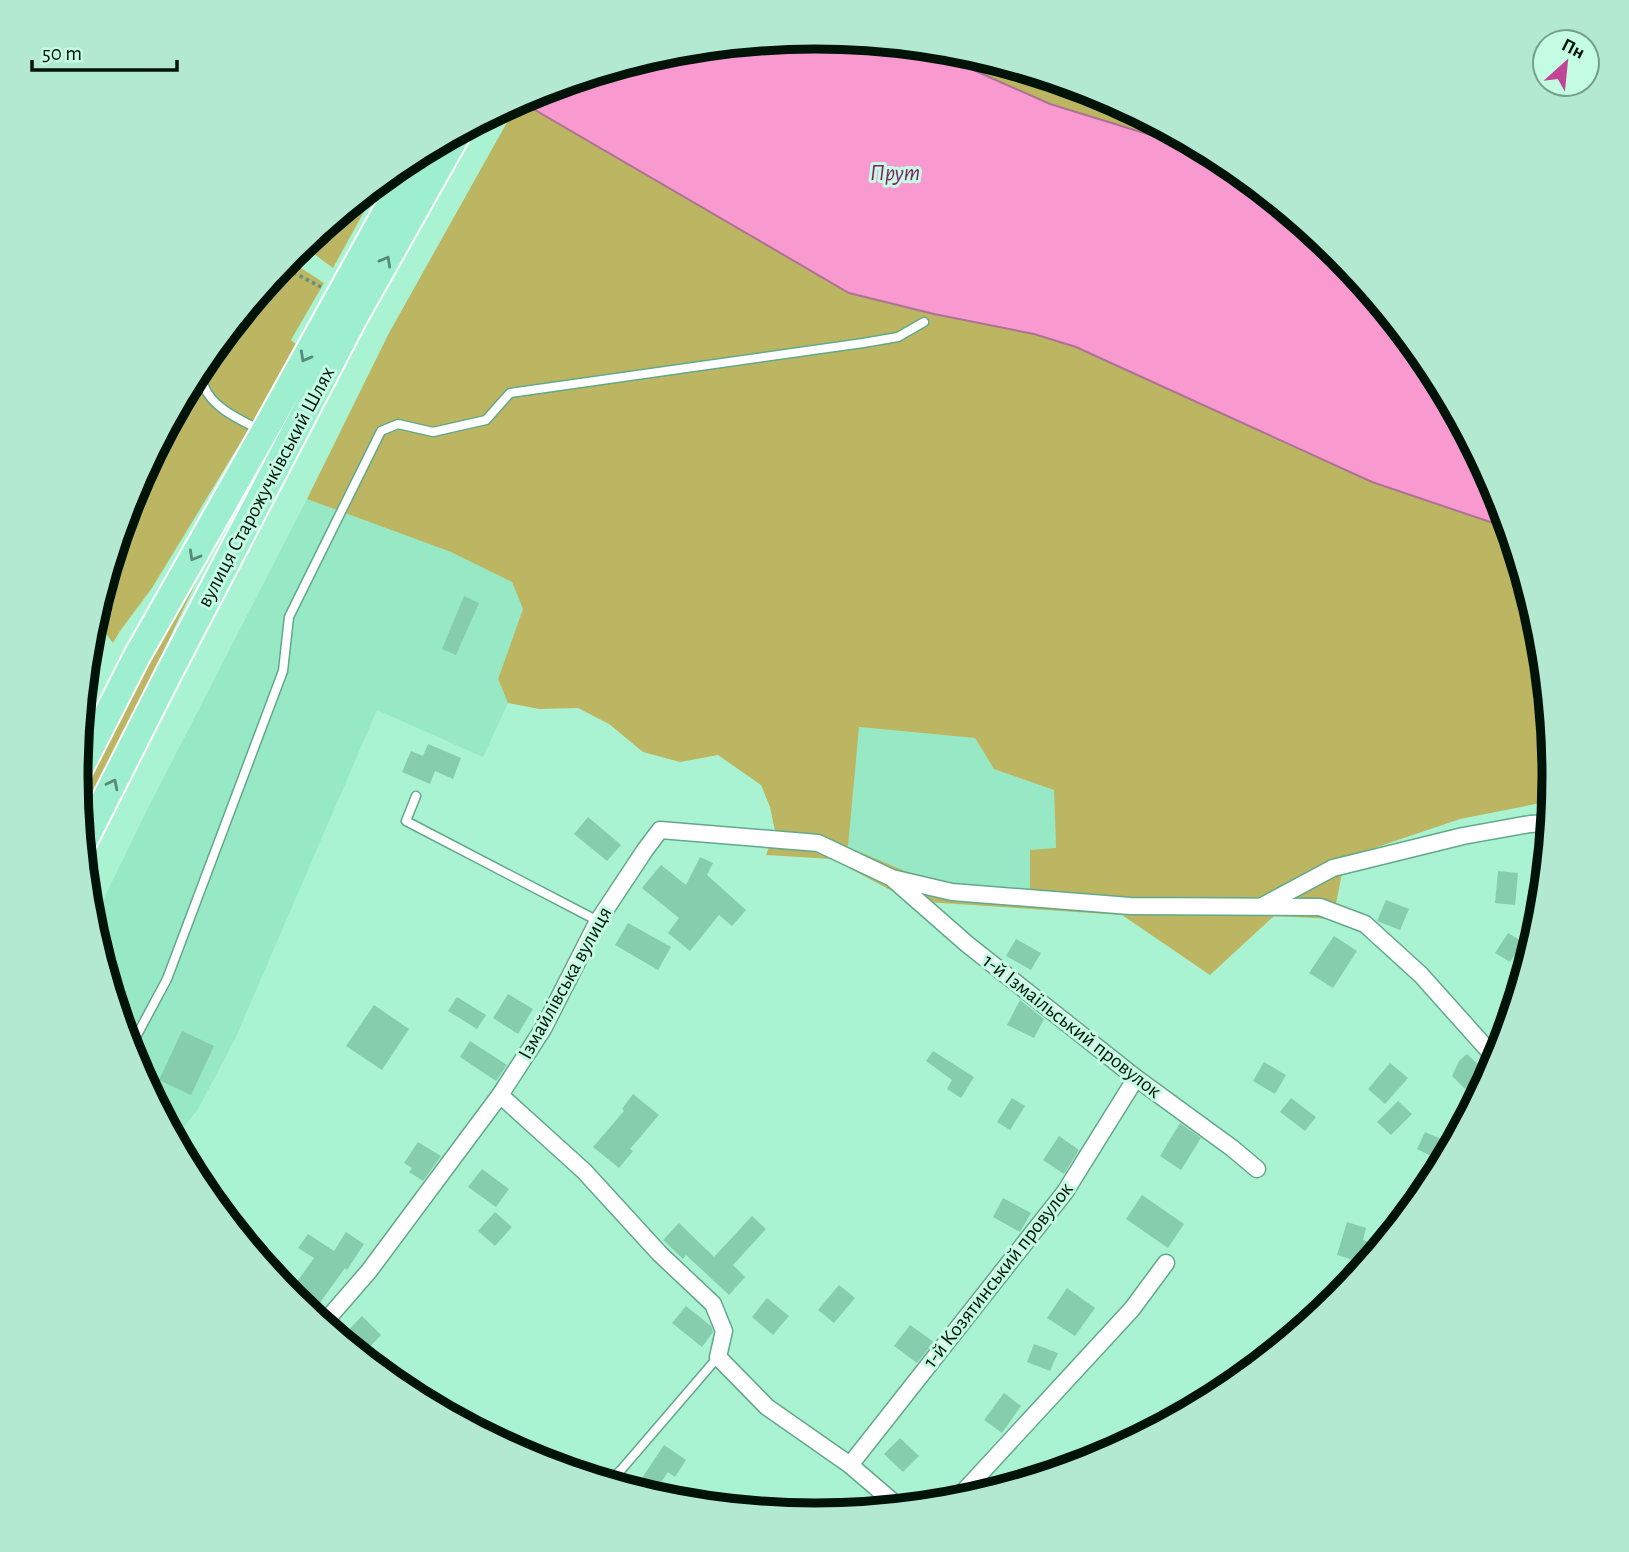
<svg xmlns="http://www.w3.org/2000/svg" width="1629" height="1552" font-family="'Alegreya Sans',sans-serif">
<rect width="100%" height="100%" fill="#aaf3d2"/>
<!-- built -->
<g fill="#97e8c4">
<polygon points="307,499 451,552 512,582 523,609 498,679 508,703 483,757 377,710 235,1039 198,1109 174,1139 131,1059 91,925 147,810"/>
<polygon points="858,727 975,738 994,769 1054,790 1056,848 1030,890 938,885 848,848"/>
</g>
<!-- green -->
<g fill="#bcb662" fill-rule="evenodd">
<polygon points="908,46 959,51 1098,93 1209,153 1050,104 935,53"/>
<path d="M519 101 849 293 934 314 1034 334 1076 347 1372 482 1508 528 1540 632 1554 776 1551 801 1460 819 1345 858 1333 919 1274 916 1210 975 1122 915 911 901 832 859 766 855 775 831 770 807 761 785 718 755 680 762 643 752 609 724 578 708 539 709 508 703 498 679 523 609 512 582 451 552 307 499 389 333ZM859 727 975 738 994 769 1054 790 1056 848 1030 850V890L938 885 848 847Z"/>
<polygon points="382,179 333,268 302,245"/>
<polygon points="287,259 324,283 291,340 297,345 275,386 152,588 120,631 113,643 94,618 106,577 119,550 132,533 141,513 138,495 131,495 132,493 200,365"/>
<polygon points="263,442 80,826 75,776"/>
</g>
<!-- water -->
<polygon fill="#f89ad0" stroke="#ae7294" stroke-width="2" points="815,37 908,46 935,53 1050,104 1209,153 1226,162 1338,254 1429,366 1498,493 1508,528 1372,482 1076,347 1034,334 934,314 849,293 518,100 532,93 671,51"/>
<!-- building -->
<g fill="#86cdae">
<polygon points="464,596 479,603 456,655 442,649"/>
<polygon points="428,744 461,758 453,779 435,771 430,784 402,772 411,751 423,756"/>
<polygon points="588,817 621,845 607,861 574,834"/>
<polygon points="700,857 713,863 707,875 746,910 732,926 719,915 690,951 668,933 679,918 642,888 661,865 686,885"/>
<polygon points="1498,871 1518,873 1515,905 1495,903"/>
<polygon points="1386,900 1409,909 1400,930 1377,921"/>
<polygon points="628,923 671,947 658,970 615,945"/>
<polygon points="1508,933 1523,942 1510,962 1495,953"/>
<polygon points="1334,936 1357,951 1333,988 1309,973"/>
<polygon points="1016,939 1041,953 1031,970 1006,956"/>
<polygon points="508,994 533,1009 518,1034 493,1018"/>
<polygon points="457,997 486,1015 477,1029 448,1011"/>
<polygon points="1020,1000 1044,1019 1034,1038 1007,1025"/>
<polygon points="374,1005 409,1029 382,1070 346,1046"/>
<polygon points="182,1031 214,1046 191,1095 159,1080"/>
<polygon points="470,1041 507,1065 496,1081 460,1057"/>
<polygon points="933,1051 974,1077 961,1098 947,1089 952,1080 926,1061"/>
<polygon points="1467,1054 1484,1070 1465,1089 1452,1076 1459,1061"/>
<polygon points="1264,1062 1286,1075 1275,1094 1253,1081"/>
<polygon points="1390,1063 1408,1078 1385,1104 1368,1089"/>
<polygon points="633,1094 659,1115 630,1149 633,1151 619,1168 593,1147 624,1111 622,1109"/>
<polygon points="1012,1098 1025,1106 1010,1130 997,1122"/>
<polygon points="1291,1098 1316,1117 1305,1131 1280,1112"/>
<polygon points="1398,1101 1412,1114 1391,1135 1377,1122"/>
<polygon points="1180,1123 1201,1138 1181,1170 1160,1156"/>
<polygon points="1425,1132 1446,1141 1437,1159 1417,1149"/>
<polygon points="1059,1136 1079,1150 1064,1174 1043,1160"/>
<polygon points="418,1142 441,1156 423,1181 409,1172 412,1168 404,1163"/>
<polygon points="482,1169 509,1189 496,1207 468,1187"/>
<polygon points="1142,1195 1184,1224 1168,1248 1126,1219"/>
<polygon points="1003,1198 1031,1213 1020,1232 993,1217"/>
<polygon points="495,1212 512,1227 495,1246 478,1231"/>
<polygon points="752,1216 766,1229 733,1265 745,1277 729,1295 686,1255 683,1259 663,1240 679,1223 714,1257"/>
<polygon points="1347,1222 1366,1228 1363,1240 1380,1246 1366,1264 1337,1255"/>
<polygon points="346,1232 364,1244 347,1270 345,1268 319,1304 294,1286 314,1258 298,1248 308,1234 334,1251"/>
<polygon points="839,1285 855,1298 834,1323 818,1310"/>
<polygon points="1067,1288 1095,1308 1075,1336 1047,1318"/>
<polygon points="767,1298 789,1316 773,1335 752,1317"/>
<polygon points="686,1306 711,1326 713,1332 702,1347 672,1323"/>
<polygon points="362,1316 381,1335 361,1356 341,1338"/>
<polygon points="910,1325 934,1342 917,1363 894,1346"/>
<polygon points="1034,1344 1058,1353 1050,1371 1027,1362"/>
<polygon points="1004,1393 1021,1406 1002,1433 984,1420"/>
<polygon points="900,1438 919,1456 903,1472 884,1454"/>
<polygon points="664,1445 686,1460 675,1477 668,1472 652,1496 634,1490"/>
</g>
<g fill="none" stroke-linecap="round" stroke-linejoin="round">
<defs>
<g id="lane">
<polyline points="362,196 363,196"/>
<path d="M201 364C202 371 202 380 204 386 212 408 241 420 260 430"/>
<polyline points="416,796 406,821 598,921"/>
<polyline points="129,1050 167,979 283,671 289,617 381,431 398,424 433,432 486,420 510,393 863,343 898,337 924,322"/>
<polyline points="608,1482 621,1470 718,1357"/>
</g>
<g id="street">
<polyline points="894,880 967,944 1136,1078 1232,1148 1257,1169"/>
<polyline points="1264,905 1333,868 1463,836 1530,824 1549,823"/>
<polyline points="500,1095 584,1171 660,1254 713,1304 724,1331 718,1357 767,1407 850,1465 899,1507"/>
<polyline points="323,1324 369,1271 500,1095 543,1029 598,921 645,850 660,830 818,843 892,878 952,892 1130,906 1320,907 1365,924 1421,975 1497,1060"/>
<polyline points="850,1465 1065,1192 1136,1078"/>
<polyline points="955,1501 1132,1309 1166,1263"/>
</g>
<g id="primary">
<polyline points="75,778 137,656 264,432 418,154"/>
<polyline points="82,845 170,671 353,320 458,133"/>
</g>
</defs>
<!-- lane casing -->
<use href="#lane" stroke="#62a88a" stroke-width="11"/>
<!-- street casing -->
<use href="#street" stroke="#62a88a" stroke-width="19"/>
<!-- primary casing -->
<use href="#primary" stroke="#fff" stroke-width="30"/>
<!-- path -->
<polyline stroke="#5f9079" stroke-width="3.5" stroke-dasharray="3.5 3.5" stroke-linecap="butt" points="281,266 321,287"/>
<!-- lane -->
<use href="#lane" stroke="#fff" stroke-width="8"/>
<!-- street -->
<use href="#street" stroke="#fff" stroke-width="16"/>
<!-- primary -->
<use href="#primary" stroke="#9eeed0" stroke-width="26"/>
</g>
<!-- one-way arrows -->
<defs><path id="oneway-chevron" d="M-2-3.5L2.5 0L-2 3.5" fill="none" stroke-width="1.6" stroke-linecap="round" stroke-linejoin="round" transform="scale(1.75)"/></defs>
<g stroke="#578b76">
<use href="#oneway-chevron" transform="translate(386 261) rotate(-61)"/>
<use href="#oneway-chevron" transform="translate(305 357) rotate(119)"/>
<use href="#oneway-chevron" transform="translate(194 556) rotate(120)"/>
<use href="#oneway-chevron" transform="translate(113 784) rotate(-63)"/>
</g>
<g text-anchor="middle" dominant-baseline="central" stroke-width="6" stroke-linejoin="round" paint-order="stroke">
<!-- street labels -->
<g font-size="21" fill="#001309" stroke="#c3fce2">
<text transform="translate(266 487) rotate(-62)">вулиця Старожучківський Шлях</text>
<text transform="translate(565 983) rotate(-61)">Ізмайлівська вулиця</text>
<text transform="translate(1072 1026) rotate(38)">1-й Ізмаїльський провулок</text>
<text transform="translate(998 1275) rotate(-52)">1-й Козятинський провулок</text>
</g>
<!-- water labels -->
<g font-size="23" font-style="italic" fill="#861e63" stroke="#c3fce2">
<text x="895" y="173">Прут</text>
</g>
</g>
<!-- crop -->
<path d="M0 0H1629V1552H0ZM88 776a727 727 0 1 1 1454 0a727 727 0 1 1-1454 0Z" fill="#b3e9d1" fill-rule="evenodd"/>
<path fill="none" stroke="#001309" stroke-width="9" d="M88 776a727 727 0 1 1 1454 0a727 727 0 1 1-1454 0Z"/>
<!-- north arrow -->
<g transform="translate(1566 63) rotate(27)"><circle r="33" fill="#c3fce2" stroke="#759f8b" stroke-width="2"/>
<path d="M0-5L12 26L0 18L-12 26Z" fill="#c14594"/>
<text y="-10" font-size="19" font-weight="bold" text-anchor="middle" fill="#001309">Пн</text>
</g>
<!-- scale -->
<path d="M32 60v10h145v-10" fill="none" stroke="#001309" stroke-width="3.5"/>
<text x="42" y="60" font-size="21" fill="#001309" stroke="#c3fce2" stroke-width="5" paint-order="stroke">50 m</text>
</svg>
